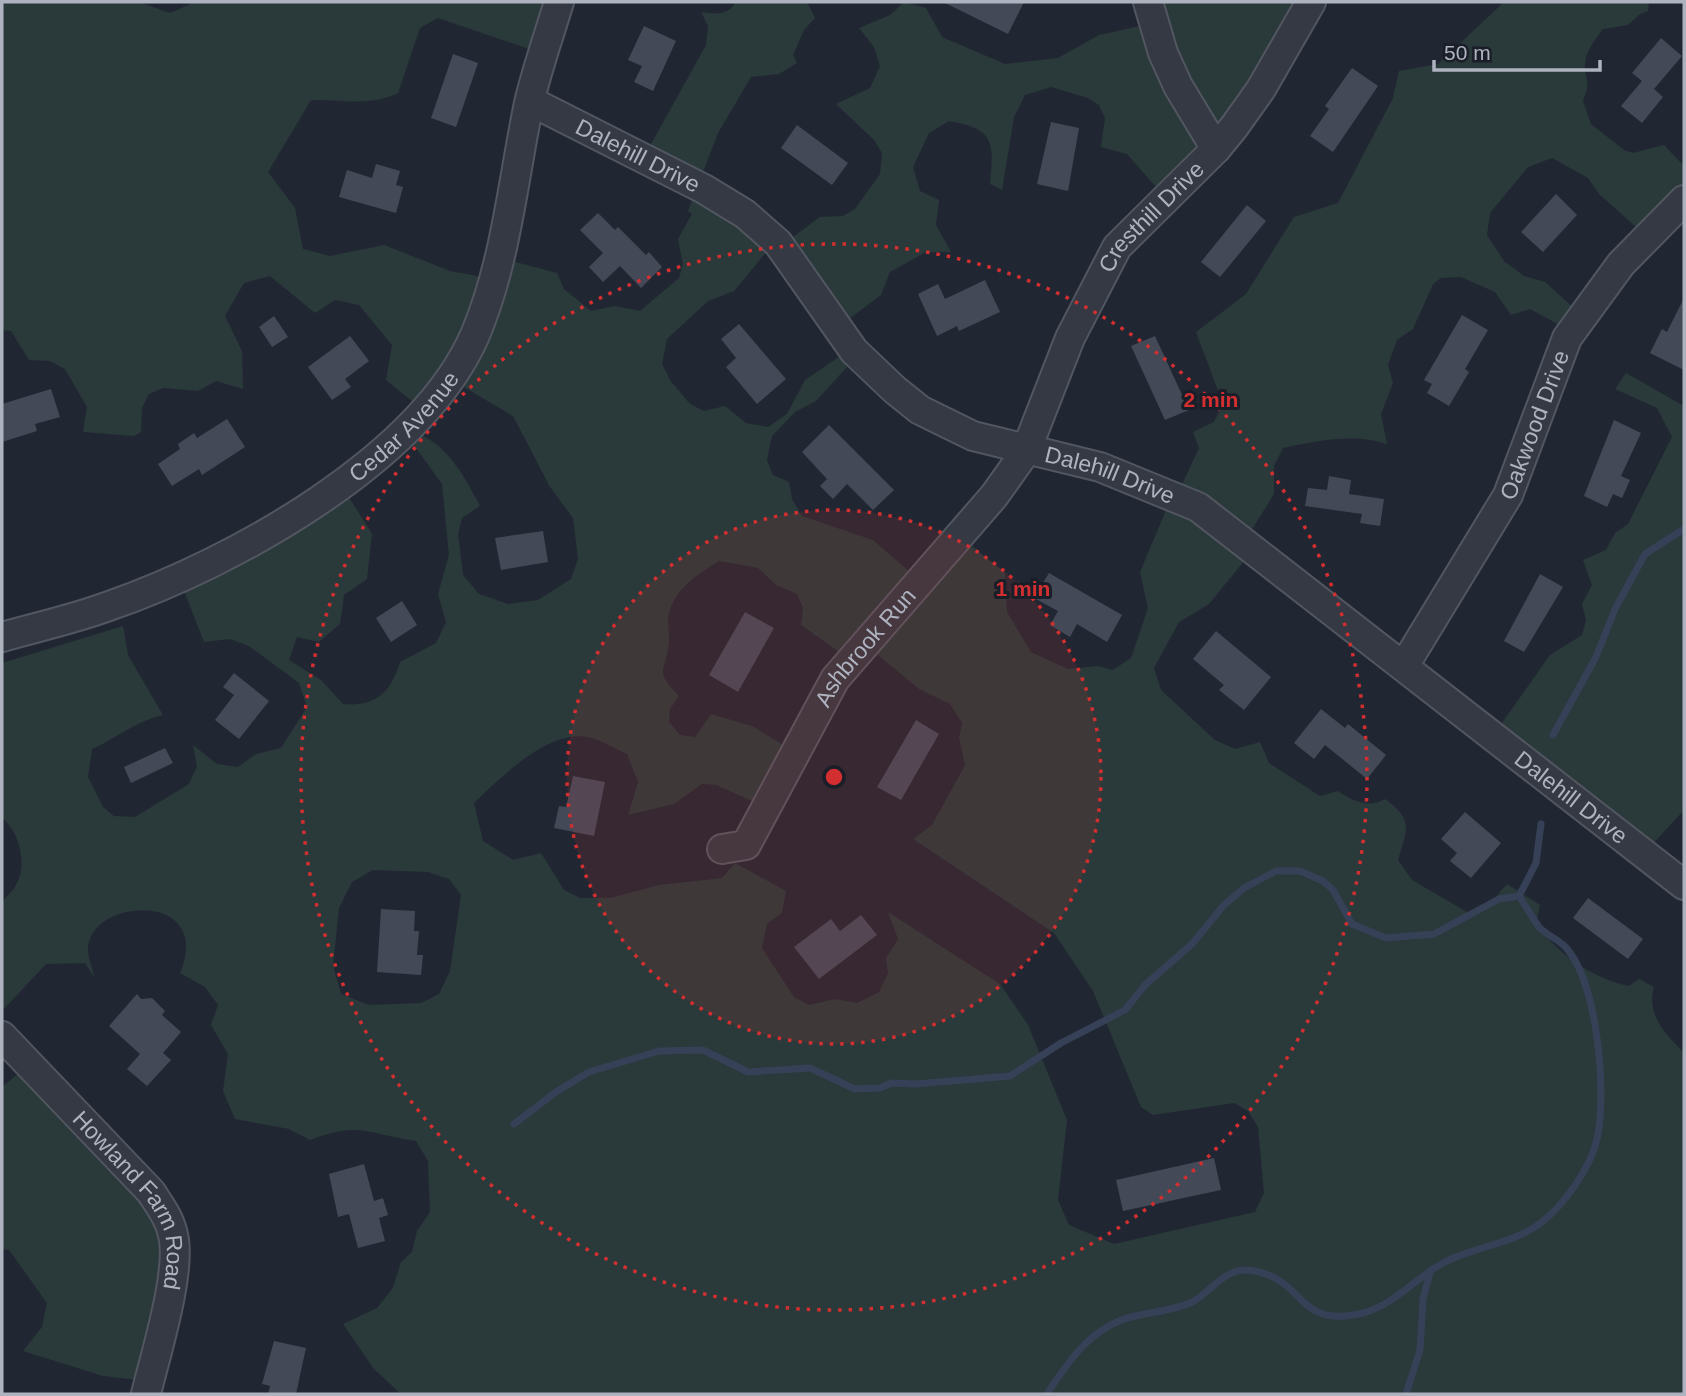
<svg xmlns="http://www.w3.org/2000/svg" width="1686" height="1396" font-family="Helvetica,sans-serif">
<rect width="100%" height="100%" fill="#212732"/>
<!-- green -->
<g fill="#2a393a" fill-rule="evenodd">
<path d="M2 2H139L170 13 195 2H567L544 54 438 18 420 28 398 93C369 107 342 99 311 100L268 172 295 208 303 249 330 256 384 245 450 271 499 280 508 260 557 273 564 289 591 311 615 306 640 311 679 278 683 264 678 239 692 214 688 211 697 188 645 155 706 45 708 26 701 12C715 14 728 16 736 2H807L815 18 804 30 793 55 797 63 779 74 751 77 718 133 697 187 773 244 734 291 708 301 667 339 662 364 670 380 690 404 704 411 725 406 746 423 768 427 787 414 805 380 849 350 856 357 816 401 795 412 772 436 767 460 773 475 789 482 792 499 802 516 873 540 919 580 965 540 1005 573 1007 612 1031 652 1068 669 1098 666 1113 670 1131 658 1148 608 1140 572 1172 496 1179 491 1199 448 1193 432 1214 422 1223 404 1196 332 1246 294 1294 217 1338 203 1393 98 1399 71 1438 64 1504 2H1649L1648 11 1640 14 1628 25 1603 29C1596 39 1586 50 1585 63 1584 82 1592 78 1583 101L1591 124 1624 150 1633 153 1664 145 1684 166V205L1644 234 1599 194 1588 178 1552 158 1528 167 1490 213 1487 235 1504 261 1524 276 1545 282 1588 321 1576 334 1530 309 1511 315 1495 292 1461 277 1441 278 1433 284 1413 329 1397 340 1388 365 1393 383 1381 414 1387 444C1354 433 1317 441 1283 448L1274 466V494L1246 539 1254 549 1209 604 1179 622 1154 668 1161 690 1215 740 1235 749 1260 742 1269 763 1320 796 1338 791C1352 801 1369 809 1385 799 1414 820 1407 829 1398 860L1412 880 1467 912 1487 907 1507 884 1540 905 1536 924C1558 954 1593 979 1629 986L1639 979 1654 987C1646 1016 1666 1034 1684 1053V1394H401L374 1369 343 1324 377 1308 393 1288 401 1262 412 1252 417 1231 430 1212 428 1161 416 1141C366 1134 361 1121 310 1140L289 1129 235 1119 223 1091 228 1054 211 1025 218 1005 205 987 180 973C215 889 87 898 88 950 88 958 93 968 94 977L85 963 46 964 2 1011V902C6 897 13 891 16 885 28 865 19 831 2 818V663L123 626 128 655 163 715C134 722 119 737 92 749L88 777 103 807 114 816 135 817 189 784 197 766 193 745 217 764 238 767 256 754 281 748 307 707 299 683 249 646 230 639 204 642 181 583 345 491 372 534 367 579 344 595 340 624 319 642 297 637 289 660 321 680 343 704C375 707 391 693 400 662L436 643 446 622 438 594 449 555 442 484 411 441 414 433C446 441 466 479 480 506L462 518 458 534 463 575 479 594 508 604 538 600 571 579 578 559 573 518 550 487 513 416 462 386 430 416 386 380 392 345 359 305 335 300 315 313 270 276 244 283 225 316 242 351 243 389 216 381 198 391 163 388 149 394 142 408 141 432 134 436 83 432 87 407 65 369 50 361 29 360 11 331 2 330ZM719 561 758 568 776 585 797 594 803 608 801 625 849 659 866 645 919 689 950 704 962 723 959 738 965 765 932 825 913 839 1054 933 1093 991 1141 1107 1153 1115 1234 1103 1248 1111 1258 1127 1264 1193 1255 1212 1114 1244 1069 1225 1058 1200 1067 1120 1028 1025 1000 984 888 912 898 939 886 958 888 973 879 992 857 1003 835 999 809 1005 794 997 762 948 767 924 782 913 786 891 735 863 722 878 659 885 610 898H580L564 890 541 853 513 860 483 841 474 803C501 777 548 730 587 737 600 739 615 749 627 754L638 782 628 815 674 804 702 784 716 785 763 806 790 749 752 726 711 714 695 737 680 735 669 722 670 709 679 696C653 669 666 673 669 643 670 633 666 620 670 610 678 586 699 574 719 561ZM373 870 428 872 449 879 461 895 450 971 439 994 421 1003 369 1005 341 994 333 965 339 908 352 882Z"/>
<path d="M904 2 926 8 942 37 1005 64 1058 58 1099 35 1149 24 1144 2H1308L1267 76 1164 196 1127 154 1101 147 1105 118 1099 105 1088 98 1051 87 1025 95 1014 117 1002 190 990 184C994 142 995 129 949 121L929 133 913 167 920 191 939 200 936 225 951 252H926L890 272 881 295 837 328 785 243 820 217 843 216 855 209 880 174 882 153 874 140 836 104 870 88 880 66 874 47 859 28 890 15Z"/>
<polygon points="1626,373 1684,406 1684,810 1649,848 1499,727 1550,655 1582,635 1586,620 1582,604 1592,585 1583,560 1606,550 1615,533 1628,524 1672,437 1657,408 1615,389"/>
<polygon points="29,1065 174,1226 156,1382 103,1376 23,1351 42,1327 47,1303 9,1250 2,1249 2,1087"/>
</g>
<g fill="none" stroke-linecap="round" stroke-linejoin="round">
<!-- stream -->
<g stroke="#364158" stroke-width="7">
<polyline points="1553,735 1596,657 1615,609 1645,554 1684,529"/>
<polyline points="514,1124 556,1092 589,1072 659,1051 703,1050 748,1072 810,1068 855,1089 880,1088 891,1083 916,1084 1010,1076 1061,1043 1125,1010 1145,985 1192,944 1224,905 1244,888 1276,871 1300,871 1323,881 1333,890 1352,924 1386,938 1434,934 1499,899 1519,896"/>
<path d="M1047 1394C1069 1360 1093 1325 1135 1316 1152 1312 1176 1310 1192 1302 1214 1290 1225 1265 1255 1271 1306 1281 1296 1327 1359 1314 1394 1307 1418 1274 1449 1260 1479 1246 1515 1243 1542 1222 1564 1205 1591 1167 1597 1139 1607 1094 1598 987 1568 950 1561 940 1547 936 1539 927 1532 918 1526 906 1519 896L1536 863 1541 824"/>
<polyline points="1406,1394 1420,1350 1423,1299 1430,1273"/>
</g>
</g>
<!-- building -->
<g fill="#434957">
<polygon points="943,2 1024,2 1008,34"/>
<polygon points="644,26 676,41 653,91 634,82 642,66 628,60"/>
<polygon points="1661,38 1682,56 1654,89 1663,97 1642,123 1621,106 1642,81 1632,73"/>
<polygon points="453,54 478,63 456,127 431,118"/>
<polygon points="1352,68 1378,86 1333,152 1310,136 1329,109 1325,106"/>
<polygon points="1051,122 1079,128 1068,191 1037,184"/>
<polygon points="797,125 848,163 832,185 781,148"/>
<polygon points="376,164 400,171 396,185 403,187 396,213 339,197 347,170 372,178"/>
<polygon points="1556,194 1577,215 1543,252 1521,232"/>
<polygon points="1247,205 1266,221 1220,277 1201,262"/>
<polygon points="598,213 615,230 618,227 646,255 649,252 662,267 641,288 620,266 603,282 589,267 603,253 580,230"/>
<polygon points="985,280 1000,312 959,331 957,326 937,336 918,294 938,284 945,299"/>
<polygon points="1684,298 1684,370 1650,353 1662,329 1667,332"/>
<polygon points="1462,315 1488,330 1465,369 1469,372 1449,406 1427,393 1432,384 1424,380"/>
<polygon points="274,316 288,337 272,347 259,327"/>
<polygon points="739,324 786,379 757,404 726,367 736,358 721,339"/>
<polygon points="350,336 369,361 345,379 351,387 332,400 308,367"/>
<polygon points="1155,336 1189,410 1165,420 1131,346"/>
<polygon points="51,389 60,417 35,424 37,431 2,442 2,404"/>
<polygon points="227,419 245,447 202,475 199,469 172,486 158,464 180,449 178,444 194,433 197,438"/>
<polygon points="1614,420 1641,433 1621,476 1630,480 1622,498 1613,494 1607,507 1584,496"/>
<polygon points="829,425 894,490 873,510 847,484 833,499 820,486 827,479 802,452"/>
<polygon points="1329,476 1351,480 1349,494 1384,499 1380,526 1360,523 1362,514 1305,506 1308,488 1327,490"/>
<polygon points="543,531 548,562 501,570 495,538"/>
<polygon points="1049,573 1122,615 1107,642 1077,624 1070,637 1050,625 1058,611 1034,598"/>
<polygon points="1540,574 1563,587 1524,652 1504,641"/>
<polygon points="402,601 417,625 391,642 376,618"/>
<polygon points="745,612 774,628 738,692 709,675"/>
<polygon points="1216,631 1271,677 1244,710 1219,690 1224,685 1193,659"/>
<polygon points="234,673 269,701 239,739 215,720 234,695 223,687"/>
<polygon points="1321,709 1345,728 1348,724 1386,755 1367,779 1325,745 1314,759 1294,743"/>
<polygon points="916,720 939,734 901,800 877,787"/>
<polygon points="165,748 173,763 131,783 124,767"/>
<polygon points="573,776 605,782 594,836 554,828 559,806 566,807"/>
<polygon points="1465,812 1501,843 1471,878 1450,861 1457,853 1441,839"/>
<polygon points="1588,898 1643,939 1628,959 1573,918"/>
<polygon points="381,909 415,911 414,931 419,931 417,955 423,955 421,975 377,972"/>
<polygon points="861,915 877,935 819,979 794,947 831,919 840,931"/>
<polygon points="137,994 141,999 152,998 165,1011 162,1015 181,1032 163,1053 171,1060 147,1086 127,1069 140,1054 109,1026"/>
<polygon points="1214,1158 1221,1190 1123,1211 1116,1180"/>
<polygon points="364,1164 374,1201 383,1198 388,1215 379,1218 385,1241 358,1248 349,1214 338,1217 329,1174"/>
<polygon points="274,1341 306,1348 296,1394 268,1394 270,1386 262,1384"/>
</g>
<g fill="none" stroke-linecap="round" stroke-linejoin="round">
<defs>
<g id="minor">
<polyline points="1148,2 1163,53 1178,86 1216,149"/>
<path id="s1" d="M530 101 704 189 745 214 778 243 854 351 895 390 920 410 973 436 1100 467 1198 507 1684 885"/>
<path id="s2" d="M2 637C37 627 74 619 109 606 233 563 420 460 475 335 506 262 513 180 529 103 537 69 549 35 559 2"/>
<path id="s3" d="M1404 666 1508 495 1567 338 1621 264 1684 200"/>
<path id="s4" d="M722 849 746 845 835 679 994 496 1026 451 1070 338 1117 247 1216 149 1234 127 1261 89 1311 2"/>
<path id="s5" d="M2 1036 151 1192C160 1206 170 1219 173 1235 182 1271 155 1356 146 1394"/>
</g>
</defs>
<!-- minor casing -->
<use href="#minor" stroke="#525661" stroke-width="32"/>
<!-- minor -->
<use href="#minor" stroke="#343943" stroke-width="28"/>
</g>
<!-- distance rings -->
<circle cx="834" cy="777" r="267" fill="#d42f30" fill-opacity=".12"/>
<g fill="none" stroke="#d42f30" stroke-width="3.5" stroke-dasharray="3.5 7">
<circle cx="834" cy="777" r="267"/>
<circle cx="834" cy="777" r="533"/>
</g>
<g text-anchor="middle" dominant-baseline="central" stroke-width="6" stroke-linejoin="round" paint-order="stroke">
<!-- street labels -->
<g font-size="23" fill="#aeb3c0" stroke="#1a1e28">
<text stroke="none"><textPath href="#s1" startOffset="121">Dalehill Drive</textPath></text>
<text stroke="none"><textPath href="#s4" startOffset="779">Cresthill Drive</textPath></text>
<text stroke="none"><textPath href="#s2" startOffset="460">Cedar Avenue</textPath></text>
<text stroke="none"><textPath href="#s3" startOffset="275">Oakwood Drive</textPath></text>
<text stroke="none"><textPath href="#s1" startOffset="709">Dalehill Drive</textPath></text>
<text stroke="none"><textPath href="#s4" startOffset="256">Ashbrook Run</textPath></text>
<text stroke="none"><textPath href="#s1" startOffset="1276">Dalehill Drive</textPath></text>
<text stroke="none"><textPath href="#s5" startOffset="214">Howland Farm Road</textPath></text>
</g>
</g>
<circle cx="834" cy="777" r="10" fill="#d42f30" stroke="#1a1e28" stroke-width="3.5"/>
<g font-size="21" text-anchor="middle" font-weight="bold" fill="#d42f30" stroke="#1a1e28" stroke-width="6" stroke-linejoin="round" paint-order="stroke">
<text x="1211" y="407">2 min</text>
<text x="1023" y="596">1 min</text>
</g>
<!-- border -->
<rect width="1686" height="1396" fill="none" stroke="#aeb3c0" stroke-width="7"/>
<!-- scale -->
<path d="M1434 60v10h166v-10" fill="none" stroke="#aeb3c0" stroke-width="3.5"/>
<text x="1444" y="60" font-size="21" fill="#aeb3c0" stroke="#1a1e28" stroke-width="5" paint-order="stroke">50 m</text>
</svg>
